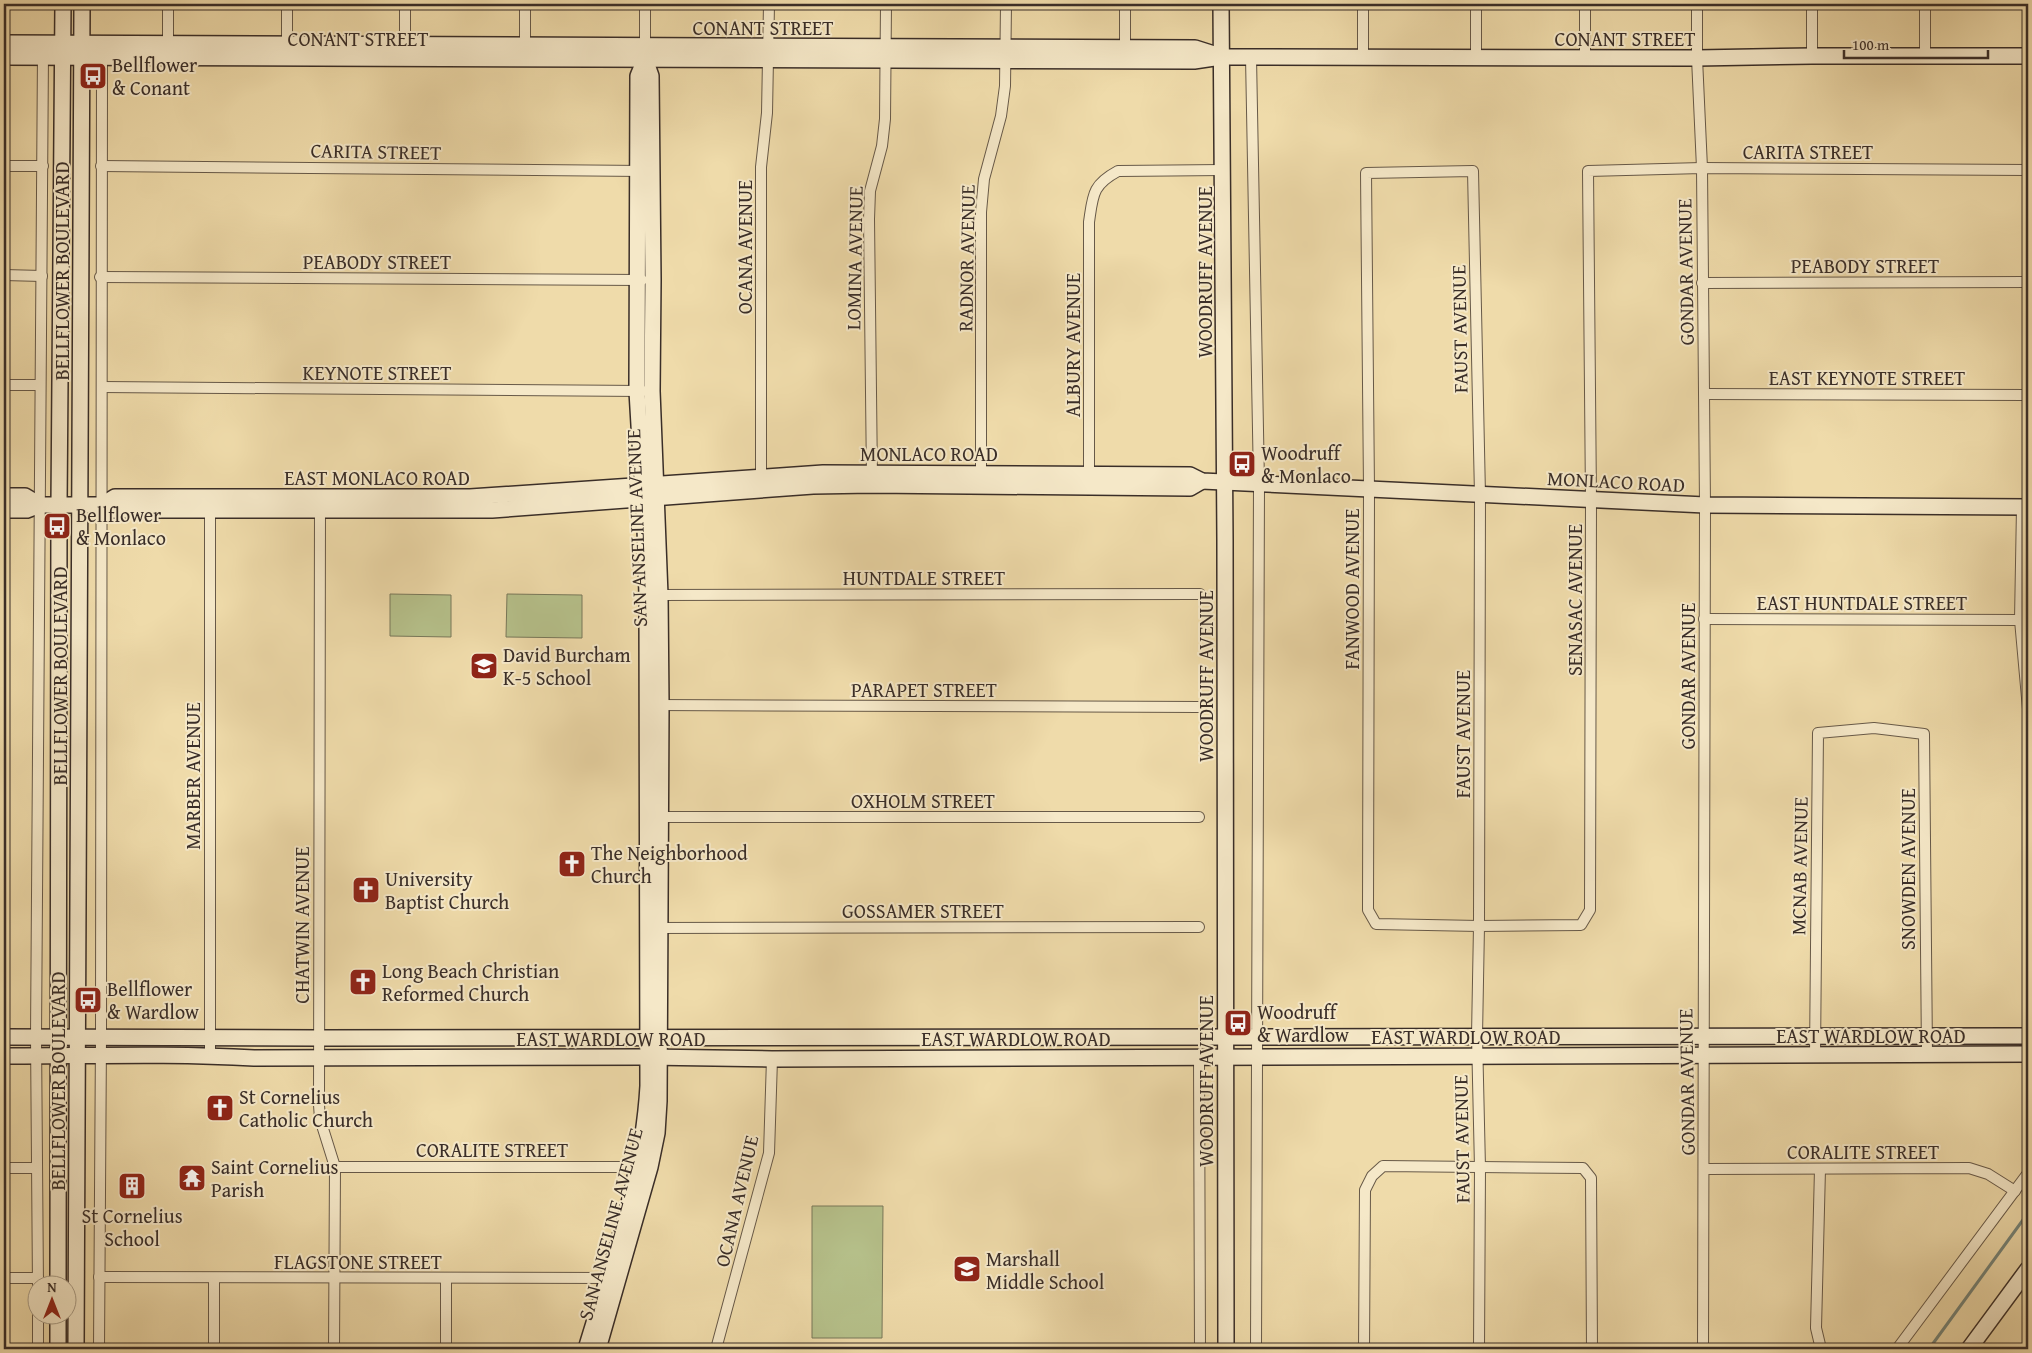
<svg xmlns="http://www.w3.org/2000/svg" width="2032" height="1353" font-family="'Gentium Book Plus',serif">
<rect width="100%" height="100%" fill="#efdbaa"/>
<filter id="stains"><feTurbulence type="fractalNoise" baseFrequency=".004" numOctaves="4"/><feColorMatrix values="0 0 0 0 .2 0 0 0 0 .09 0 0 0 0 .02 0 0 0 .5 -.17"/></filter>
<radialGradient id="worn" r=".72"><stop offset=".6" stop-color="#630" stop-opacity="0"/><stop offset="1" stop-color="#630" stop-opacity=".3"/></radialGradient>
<!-- green -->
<g fill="#b6c18b" stroke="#78785a">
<polygon points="390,594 451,595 451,637 390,636"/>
<polygon points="507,594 582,595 582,638 506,637"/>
<polygon points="812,1206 883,1206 882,1338 812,1338"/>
</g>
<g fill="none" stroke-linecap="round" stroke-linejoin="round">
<!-- stream -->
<polyline stroke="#748378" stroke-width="3" points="1929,1349 2028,1213"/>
<defs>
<g id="street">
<polyline points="287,4 287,49"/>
<polyline points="1125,4 1125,53"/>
<polyline points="1476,4 1476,57"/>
<polyline points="1585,4 1585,57"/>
<polyline points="1697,4 1697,58 1702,168 1705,505 1703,1349"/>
<polyline points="168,49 168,4"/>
<polyline points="405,50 405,4"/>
<polyline points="525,50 525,4"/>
<polyline points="645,51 645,4"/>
<polyline points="1812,56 1812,4"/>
<polyline points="1925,56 1925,4"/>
<polyline points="1251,57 1259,483 1256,1349"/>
<polyline points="1363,57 1363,4"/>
<polyline points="4,166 43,166"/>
<polyline points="101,166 643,171"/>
<polyline points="4,275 42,276"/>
<polyline points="100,277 642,280"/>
<polyline points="1702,283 2028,282"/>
<polyline points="4,385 40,385"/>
<polyline points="102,387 643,391"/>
<polyline points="1705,394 2028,395"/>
<polyline points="872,479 869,219 870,191 882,146 885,119 886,4"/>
<polyline points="981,480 981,212 984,179 1001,116 1005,86 1006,4"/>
<path d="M1089 480V222C1093 195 1092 185 1118 171L1223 170"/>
<polyline points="761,482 761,167 767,113 769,4"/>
<polyline points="210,504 210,1055"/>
<polyline points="320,505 319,1105 320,1119 335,1167 334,1349"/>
<polyline points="2022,507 2020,620 2028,709"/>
<polyline points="656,595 1200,594"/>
<polyline points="1704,619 2020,620"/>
<polyline points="656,705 1200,707"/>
<polyline points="655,817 1199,817"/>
<polyline points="654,928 1199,927"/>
<polyline points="1815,1055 1818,733 1874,728 1924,734 1927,1055"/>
<polyline points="1199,1057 1200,1349"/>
<polyline points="335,1167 641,1167"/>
<polyline points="4,1168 36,1168"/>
<polyline points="1705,1169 1969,1168 1988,1174 2015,1191"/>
<polyline points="1820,1169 1816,1328 1821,1349"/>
<polyline points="99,1277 613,1278"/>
<polyline points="4,1278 38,1278"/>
<polyline points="214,1279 214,1349"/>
<polyline points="38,1286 36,1037 43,52"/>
<polyline points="38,1316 38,1349"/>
<polyline points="99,1349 101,1037 102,53"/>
<polyline points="446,1349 446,1278"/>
<polyline points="716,1349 769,1153 772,1059"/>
<polyline points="1364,1349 1365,1190 1372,1176 1383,1166 1583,1168 1591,1178 1592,1349"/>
<polyline points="1479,1349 1480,1168 1477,1036 1479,926 1480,495 1473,171 1366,173 1369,489 1368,910 1376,924 1479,926 1581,925 1590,910 1591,500 1588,171 1702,168 2028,170"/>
<polyline points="1897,1349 2028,1173"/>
</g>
<g id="secondary">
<polyline points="1221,4 1225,540 1226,1349"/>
<polyline points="4,43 1195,48 1217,55"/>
<polyline points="4,57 1194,61 1221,57 1697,58 1812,56 2028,56"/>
<polyline points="4,496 25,496 40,505"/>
<polyline points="102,505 115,497 470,497 823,473 1190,475 1202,481 1705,505 2028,507"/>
<polyline points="4,510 27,510 40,505 102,505 115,510 492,510 813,486 872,485 1190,488 1202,481"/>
<polyline points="4,1037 319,1038 2028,1036"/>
<path d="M4 1056C87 1056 171 1053 254 1058L647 1057 772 1059 2028 1054"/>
<polyline points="58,1286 59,505 63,4"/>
<polyline points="58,1349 58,1316"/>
<polyline points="76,1349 82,4"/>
<path d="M586 1349C612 1263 643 1176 648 1086L647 596 645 527 637 391 638 76 645 59"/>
<polyline points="598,1349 650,1167 657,1133 659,1101 661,705 660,595 652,391 653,280 651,76 645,59"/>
<polyline points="1969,1349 2028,1269"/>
</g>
</defs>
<!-- street casing -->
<use href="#street" stroke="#675948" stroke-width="12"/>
<!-- secondary casing -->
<use href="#secondary" stroke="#3a2e28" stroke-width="18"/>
<!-- street -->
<use href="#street" stroke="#f5e8c8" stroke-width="10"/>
<!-- secondary -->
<use href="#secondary" stroke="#f5e8c8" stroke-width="15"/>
</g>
<!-- icons -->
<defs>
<symbol id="bus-square" viewBox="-11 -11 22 22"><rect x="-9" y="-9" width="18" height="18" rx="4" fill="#8f2418" stroke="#f5e8c8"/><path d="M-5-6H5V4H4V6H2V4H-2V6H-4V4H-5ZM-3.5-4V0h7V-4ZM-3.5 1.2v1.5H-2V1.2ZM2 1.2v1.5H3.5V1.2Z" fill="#fff"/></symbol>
<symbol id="school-square" viewBox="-11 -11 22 22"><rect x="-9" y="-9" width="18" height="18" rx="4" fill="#8f2418" stroke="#f5e8c8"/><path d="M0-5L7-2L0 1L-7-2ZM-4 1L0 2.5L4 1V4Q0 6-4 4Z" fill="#fff"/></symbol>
<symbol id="church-square" viewBox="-11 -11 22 22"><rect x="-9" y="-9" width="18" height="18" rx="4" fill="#8f2418" stroke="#f5e8c8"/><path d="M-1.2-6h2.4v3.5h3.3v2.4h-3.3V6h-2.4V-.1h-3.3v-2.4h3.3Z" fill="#fff"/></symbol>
<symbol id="temple-square" viewBox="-11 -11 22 22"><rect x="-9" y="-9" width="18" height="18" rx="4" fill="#8f2418" stroke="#f5e8c8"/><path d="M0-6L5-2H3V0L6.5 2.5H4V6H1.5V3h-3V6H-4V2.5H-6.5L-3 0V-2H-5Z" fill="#fff"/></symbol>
<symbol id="building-square" viewBox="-11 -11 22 22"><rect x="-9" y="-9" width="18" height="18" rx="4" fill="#8f2418" stroke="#f5e8c8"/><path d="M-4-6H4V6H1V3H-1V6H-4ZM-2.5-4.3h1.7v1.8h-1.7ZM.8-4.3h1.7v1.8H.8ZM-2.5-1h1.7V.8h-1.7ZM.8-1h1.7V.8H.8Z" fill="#fff"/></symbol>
</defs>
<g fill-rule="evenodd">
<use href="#bus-square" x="77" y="60" width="32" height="32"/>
<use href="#bus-square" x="1226" y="448" width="32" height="32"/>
<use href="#bus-square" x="41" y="510" width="32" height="32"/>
<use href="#school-square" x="468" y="650" width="32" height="32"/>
<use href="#church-square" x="556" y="848" width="32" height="32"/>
<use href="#church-square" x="350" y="874" width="32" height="32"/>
<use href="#church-square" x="347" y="966" width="32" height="32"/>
<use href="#bus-square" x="72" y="984" width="32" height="32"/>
<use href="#bus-square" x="1222" y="1007" width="32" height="32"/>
<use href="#church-square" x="204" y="1092" width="32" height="32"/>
<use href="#temple-square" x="176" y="1162" width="32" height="32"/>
<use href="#building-square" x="116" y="1170" width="32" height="32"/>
<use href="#school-square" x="951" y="1253" width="32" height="32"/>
</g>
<g text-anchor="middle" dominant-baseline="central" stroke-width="4" stroke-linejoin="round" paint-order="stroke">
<!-- street labels -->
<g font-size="20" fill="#3a2e28" stroke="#f5e8c8">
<text x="763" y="27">CONANT STREET</text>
<text x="358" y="38">CONANT STREET</text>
<text x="1625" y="38">CONANT STREET</text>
<text transform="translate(376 151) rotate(1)">CARITA STREET</text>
<text x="1808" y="151">CARITA STREET</text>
<text transform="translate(744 247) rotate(-90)">OCANA AVENUE</text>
<text transform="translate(854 258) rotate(-89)">LOMINA AVENUE</text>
<text transform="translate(966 258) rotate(-89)">RADNOR AVENUE</text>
<text x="377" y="261">PEABODY STREET</text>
<text x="1865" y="265">PEABODY STREET</text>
<text transform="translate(61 271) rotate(-90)">BELLFLOWER BOULEVARD</text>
<text transform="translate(1204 272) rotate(-90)">WOODRUFF AVENUE</text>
<text transform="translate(1685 272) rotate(-91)">GONDAR AVENUE</text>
<text transform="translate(1459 329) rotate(-91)">FAUST AVENUE</text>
<text transform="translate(1072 345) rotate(-90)">ALBURY AVENUE</text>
<text x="377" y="372">KEYNOTE STREET</text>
<text x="1867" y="377">EAST KEYNOTE STREET</text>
<text x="929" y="453">MONLACO ROAD</text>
<text x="377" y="477">EAST MONLACO ROAD</text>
<text transform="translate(1616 481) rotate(3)">MONLACO ROAD</text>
<text transform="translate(636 528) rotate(-92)">SAN ANSELINE AVENUE</text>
<text x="924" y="577">HUNTDALE STREET</text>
<text transform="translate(1351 589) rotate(-90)">FANWOOD AVENUE</text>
<text transform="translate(1574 600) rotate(-90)">SENASAC AVENUE</text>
<text x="1862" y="602">EAST HUNTDALE STREET</text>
<text transform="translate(59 676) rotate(-90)">BELLFLOWER BOULEVARD</text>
<text transform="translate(1205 676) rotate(-90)">WOODRUFF AVENUE</text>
<text transform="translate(1687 676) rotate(-90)">GONDAR AVENUE</text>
<text x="924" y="689">PARAPET STREET</text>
<text transform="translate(1462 734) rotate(-90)">FAUST AVENUE</text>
<text transform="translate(192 776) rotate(-90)">MARBER AVENUE</text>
<text x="923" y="800">OXHOLM STREET</text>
<text transform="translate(1799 866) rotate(-89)">MCNAB AVENUE</text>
<text transform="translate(1907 869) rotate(-90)">SNOWDEN AVENUE</text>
<text x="923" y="910">GOSSAMER STREET</text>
<text transform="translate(301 925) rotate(-90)">CHATWIN AVENUE</text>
<text x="1871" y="1035">EAST WARDLOW ROAD</text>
<text x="1466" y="1036">EAST WARDLOW ROAD</text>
<text x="611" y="1038">EAST WARDLOW ROAD</text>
<text x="1016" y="1038">EAST WARDLOW ROAD</text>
<text transform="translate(57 1081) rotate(-90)">BELLFLOWER BOULEVARD</text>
<text transform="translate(1205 1081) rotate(-90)">WOODRUFF AVENUE</text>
<text transform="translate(1686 1082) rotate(-91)">GONDAR AVENUE</text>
<text transform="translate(1461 1139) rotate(-91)">FAUST AVENUE</text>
<text x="492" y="1149">CORALITE STREET</text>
<text x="1863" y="1151">CORALITE STREET</text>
<text transform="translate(736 1201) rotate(-77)">OCANA AVENUE</text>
<text transform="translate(610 1224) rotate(-75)">SAN ANSELINE AVENUE</text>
<text x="358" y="1261">FLAGSTONE STREET</text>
</g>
<!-- poi labels -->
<g font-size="20" fill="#3a2e28" stroke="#f5e8c8" text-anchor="start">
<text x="112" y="64">Bellflower<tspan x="112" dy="23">&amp; Conant</tspan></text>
<text x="1261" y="452">Woodruff<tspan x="1261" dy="23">&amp; Monlaco</tspan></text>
<text x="76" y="514">Bellflower<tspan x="76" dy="23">&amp; Monlaco</tspan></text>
<text x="503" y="654">David Burcham<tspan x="503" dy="23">K-5 School</tspan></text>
<text x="591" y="852">The Neighborhood<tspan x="591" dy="23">Church</tspan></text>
<text x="385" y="878">University<tspan x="385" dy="23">Baptist Church</tspan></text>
<text x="382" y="970">Long Beach Christian<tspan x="382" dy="23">Reformed Church</tspan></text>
<text x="107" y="988">Bellflower<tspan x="107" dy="23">&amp; Wardlow</tspan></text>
<text x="1257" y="1011">Woodruff<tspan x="1257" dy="23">&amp; Wardlow</tspan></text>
<text x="239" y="1096">St Cornelius<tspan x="239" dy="23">Catholic Church</tspan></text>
<text x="211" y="1166">Saint Cornelius<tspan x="211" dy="23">Parish</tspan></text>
<text x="132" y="1215" text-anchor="middle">St Cornelius<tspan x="132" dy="23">School</tspan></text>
<text x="986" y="1258">Marshall<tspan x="986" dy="23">Middle School</tspan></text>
</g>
</g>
<!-- margin -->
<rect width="2032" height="1353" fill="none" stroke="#efdbaa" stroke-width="20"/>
<rect x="5" y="5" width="2022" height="1343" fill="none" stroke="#3a2e28" stroke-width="2.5"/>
<rect x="10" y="10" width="2012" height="1333" fill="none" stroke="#3a2e28"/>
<!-- north arrow -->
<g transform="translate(52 1300)"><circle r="24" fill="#f5e8c8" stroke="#aa9e88"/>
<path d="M0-4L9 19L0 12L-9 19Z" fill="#8f2418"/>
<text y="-8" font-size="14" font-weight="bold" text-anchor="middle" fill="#3a2e28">N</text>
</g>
<!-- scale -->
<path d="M1844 50v8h144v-8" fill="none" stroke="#3a2e28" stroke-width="2.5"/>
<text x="1852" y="50" font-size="15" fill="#3a2e28" stroke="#f5e8c8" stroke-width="4" paint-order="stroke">100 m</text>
<rect width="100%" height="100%" filter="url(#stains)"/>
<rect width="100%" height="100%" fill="url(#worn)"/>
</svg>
